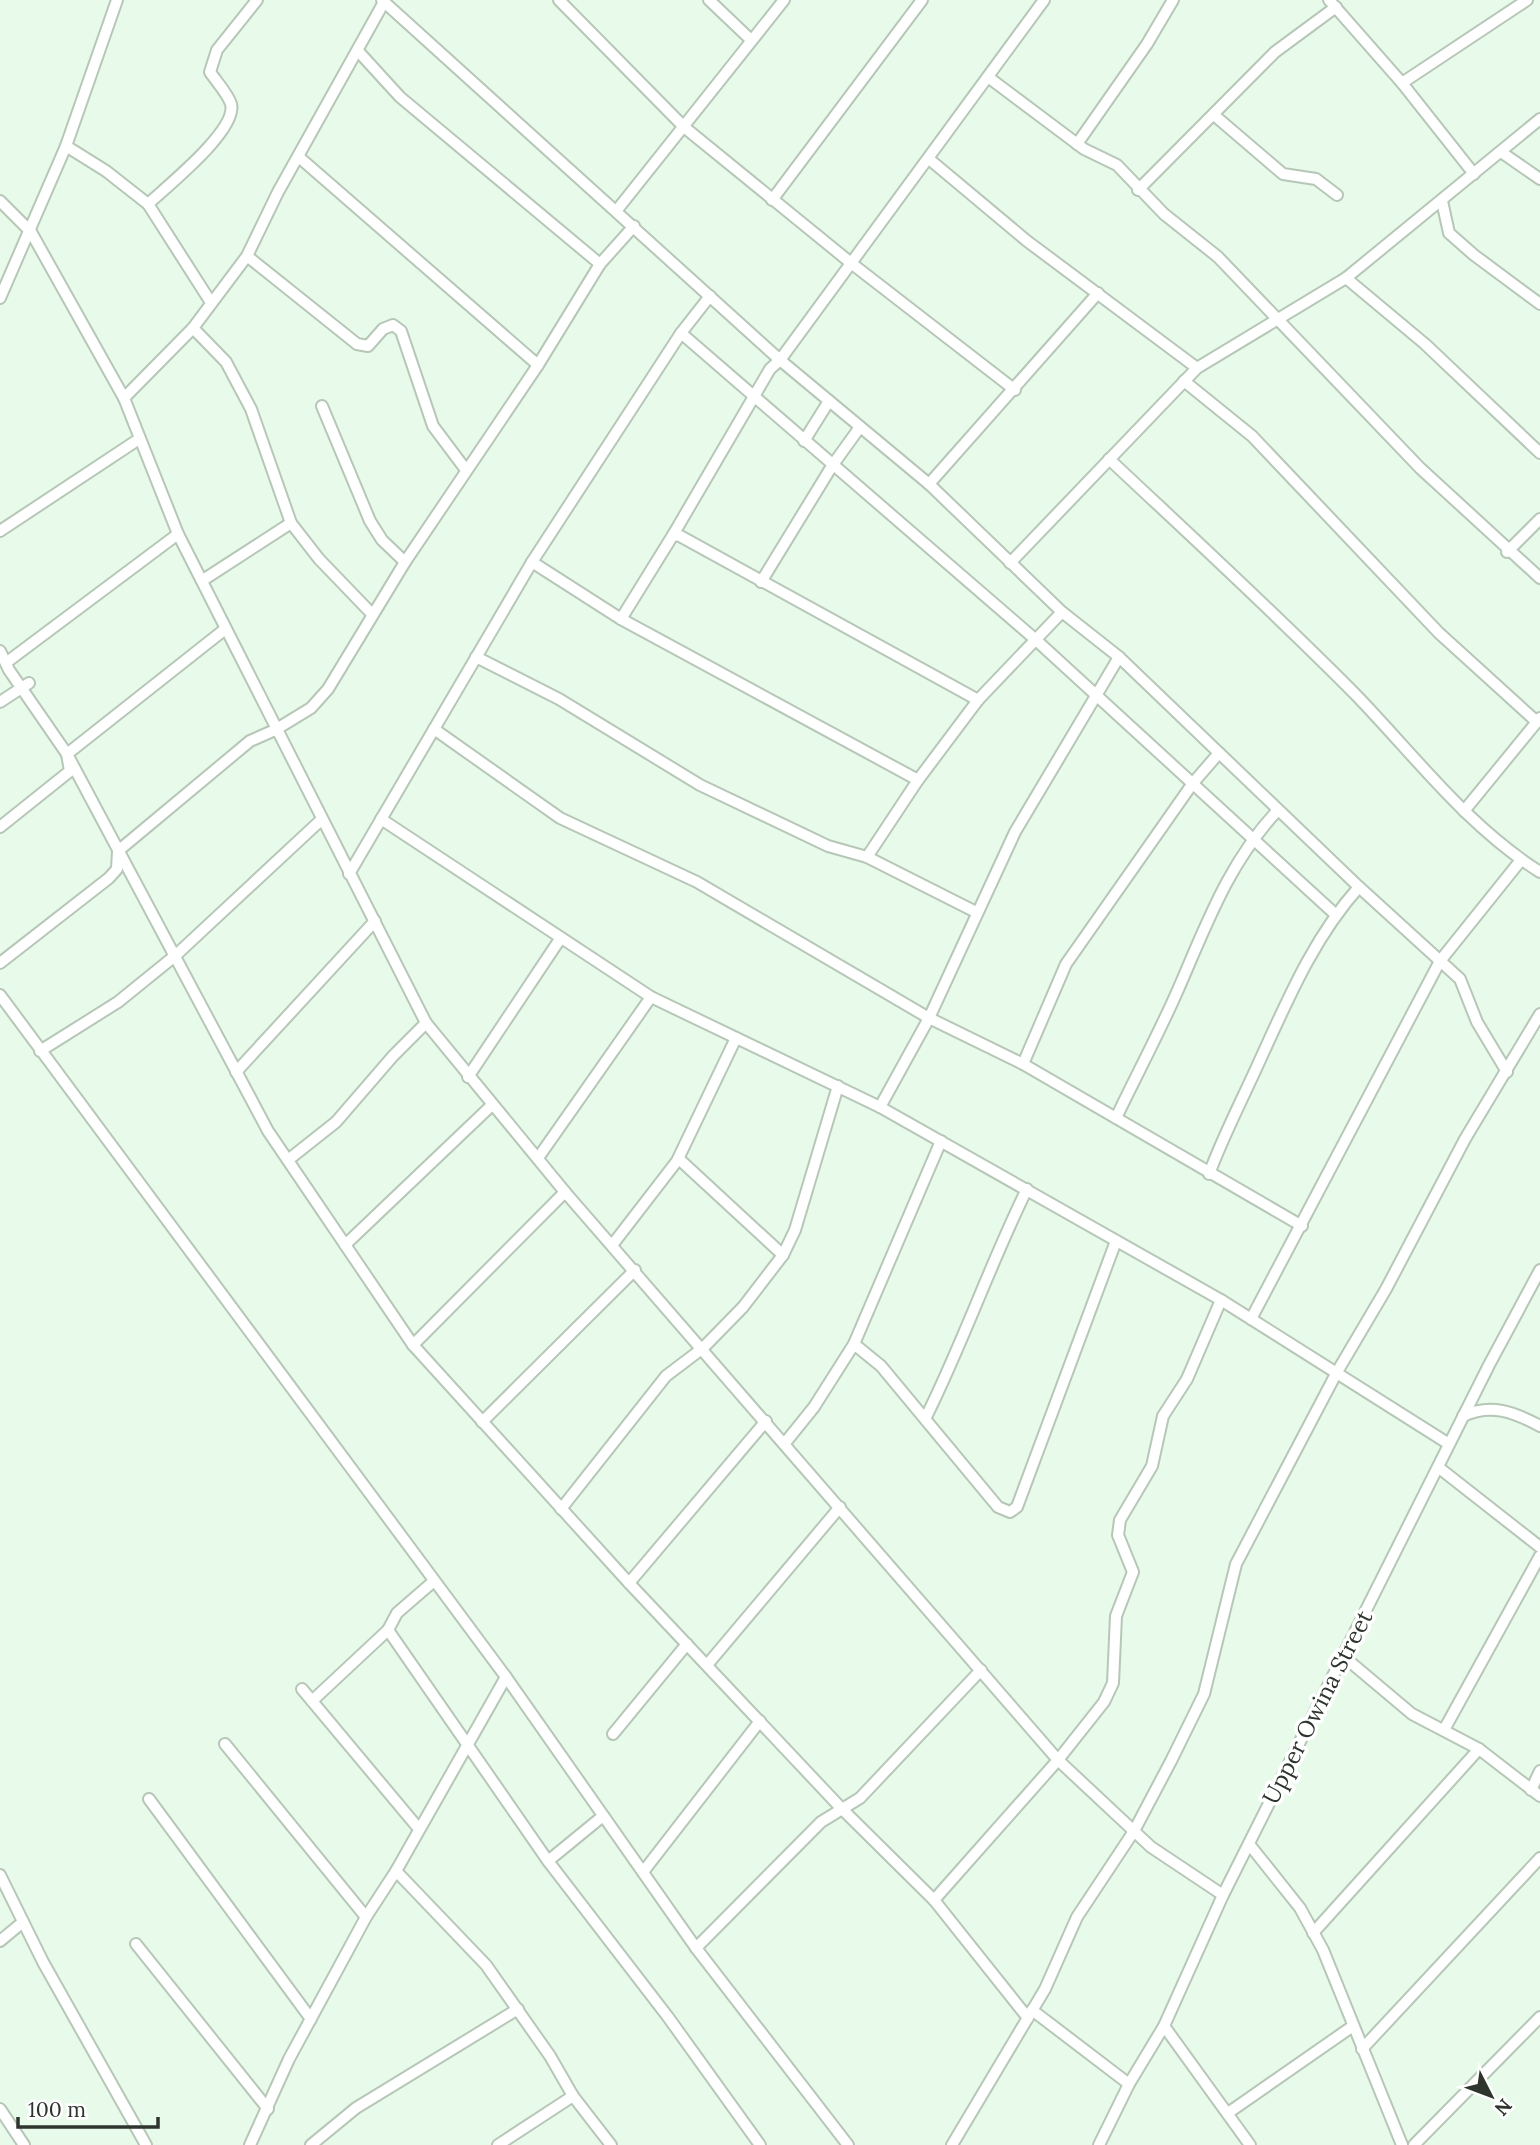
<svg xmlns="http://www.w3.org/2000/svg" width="1540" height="2145" font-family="Lora,serif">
<rect width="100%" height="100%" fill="#e8faea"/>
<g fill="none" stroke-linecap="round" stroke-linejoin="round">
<defs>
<g id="minor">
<polyline points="382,0 780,360 929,484 1062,612 1119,657 1359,887 1460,979 1477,1022 1507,1072"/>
<polyline points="559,0 684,127 851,263 1015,390"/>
<polyline points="709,0 750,39"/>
<polyline points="1329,0 1402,83 1474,174"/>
<polyline points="358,51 400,97 600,264"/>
<polyline points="988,77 1084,149 1117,165 1164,214 1218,257 1420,468 1540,578"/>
<polyline points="1402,83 1527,0"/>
<polyline points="1214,115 1283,174 1316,179 1337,195"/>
<polyline points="1077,144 1147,44 1173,0"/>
<polyline points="66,146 106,171 148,204 210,301"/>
<polyline points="1501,152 1540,179"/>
<polyline points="300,158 538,365"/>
<polyline points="929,159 1027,241 1197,368"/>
<polyline points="1138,190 1275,52 1336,7"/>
<polyline points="772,200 922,0"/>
<polyline points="0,201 31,232 124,398 178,534 426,1023 565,1192 1058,1760 1151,1847 1223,1895"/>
<polyline points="1442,201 1449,233 1474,255 1540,304"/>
<path d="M148 204C166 187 238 130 231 104 228 94 216 81 210 72L217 50 257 0"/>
<polyline points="617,210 784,0"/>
<polyline points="247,256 357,344 368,346 383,329 393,325 401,331 433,426 466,470"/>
<polyline points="1346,278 1425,344 1540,453"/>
<polyline points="0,298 66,146 117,0"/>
<polyline points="193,328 226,362 251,409 291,523 319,559 372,614"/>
<polyline points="681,333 1036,640 1335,914"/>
<polyline points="1184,381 1252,436 1439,633 1537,722"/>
<polyline points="124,398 193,328 247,256 278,192 384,2"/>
<polyline points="322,406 370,521 382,540 405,562"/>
<polyline points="804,441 829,401"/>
<path d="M1109 459C1192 537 1276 614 1356 695 1415 756 1467 826 1540 872"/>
<polyline points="929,484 1098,293"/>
<polyline points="0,531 139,439"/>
<polyline points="673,535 770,369 780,360 1044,0"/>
<polyline points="1507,552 1540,519"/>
<polyline points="532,562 621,619 918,780"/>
<polyline points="1010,563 1197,368 1346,278 1540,119"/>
<polyline points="203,580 291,523"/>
<polyline points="761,582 832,466 860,427"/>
<polyline points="621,619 673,535 680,536 978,700"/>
<polyline points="0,651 9,670 67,754 268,1131 413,1345 629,1583 841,1808 934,1900 1028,2018"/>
<polyline points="476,657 559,699 700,785 828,846 867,857 976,912"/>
<polyline points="7,662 178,534"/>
<polyline points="0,702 29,683"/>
<polyline points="434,729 560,818 697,882 929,1018 1023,1064 1302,1226"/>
<polyline points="1464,811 1540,718"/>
<polyline points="381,819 651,997 880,1107 1221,1300 1449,1444"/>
<polyline points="0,827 70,771 67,754 224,630"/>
<polyline points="867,857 918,780 978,700 1062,612"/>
<polyline points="349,874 532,562 681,333 710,296"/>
<polyline points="0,963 109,878 117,869 118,851 250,741 275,730 311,708 328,689 405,562 538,365 600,264 634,226"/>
<polyline points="0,995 506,1677 696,1948 848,2145"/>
<polyline points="40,1051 118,1002 176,955 321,820"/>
<polyline points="1023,1064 1066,964 1193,783 1219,753"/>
<polyline points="236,1072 375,921"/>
<polyline points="468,1077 560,939"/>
<polyline points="880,1107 929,1018 1015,832 1119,657"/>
<path d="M1116 1118C1136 1076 1158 1035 1177 992 1206 926 1228 863 1278 810"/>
<polyline points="538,1158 651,997"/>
<polyline points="679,1159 783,1255"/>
<polyline points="288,1160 336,1122 393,1056 426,1023"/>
<path d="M1209 1174C1224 1134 1243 1098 1260 1060 1288 999 1314 937 1359 887"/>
<polyline points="613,1244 677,1161 736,1038"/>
<polyline points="345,1245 492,1105"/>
<polyline points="1251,1319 1440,961 1521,860"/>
<polyline points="854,1344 881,1366 998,1507 1010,1512 1017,1507 1116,1241"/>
<polyline points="413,1345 565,1192"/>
<path d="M1463 1416C1491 1403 1514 1412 1540 1426"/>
<path d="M926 1417C963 1343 990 1264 1027 1189"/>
<polyline points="482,1422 635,1270"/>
<polyline points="785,1443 814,1407 854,1344 941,1141"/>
<polyline points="1438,1467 1540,1547"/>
<polyline points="561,1509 666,1376 703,1348 743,1307 783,1255 795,1230 838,1086"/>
<polyline points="434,1581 397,1613 388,1630 548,1861"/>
<polyline points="629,1583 766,1421"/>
<polyline points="1343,1656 1412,1714 1479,1749 1540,1796"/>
<polyline points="707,1665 840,1507"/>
<polyline points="302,1689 419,1829"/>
<polyline points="312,1701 388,1630"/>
<polyline points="1445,1728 1540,1556"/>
<polyline points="613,1734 687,1644"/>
<polyline points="225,1744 366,1917"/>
<polyline points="1531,1790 1540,1771"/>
<polyline points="149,1799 311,2019"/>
<polyline points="603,1816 548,1861 668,2017 760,2145"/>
<polyline points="1249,1844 1300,1908 1323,1950 1402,2145"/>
<polyline points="396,1871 486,1965 550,2056 573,2096 611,2145"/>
<polyline points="643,1872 760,1721"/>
<polyline points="0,1875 43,1962 146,2145"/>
<polyline points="934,1900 1058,1760 1104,1702 1113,1683 1116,1616 1133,1572 1118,1535 1120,1520 1152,1466 1163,1416 1187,1379 1221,1300"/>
<polyline points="1313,1933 1479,1749"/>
<polyline points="0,1941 23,1922"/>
<polyline points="136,1944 268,2109"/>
<polyline points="696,1948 821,1822 860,1798 981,1670"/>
<polyline points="1032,2010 1129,2084"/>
<polyline points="1164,2026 1250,2145"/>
<polyline points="1362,2049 1540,1858"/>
<polyline points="0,2109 24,2145"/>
<polyline points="1228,2113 1353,2026"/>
<polyline points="250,2145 289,2059 366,1917 396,1871 506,1677"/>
<polyline points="311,2145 356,2108 518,2009"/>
<polyline points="498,2145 573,2096"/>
<polyline points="952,2145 1045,1989 1077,1917 1134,1831 1171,1761 1204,1694 1236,1564 1337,1372 1386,1289 1465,1139 1540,1014"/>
<polyline points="1099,2145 1129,2084 1164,2026 1223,1895 1489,1365 1540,1270"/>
<polyline points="1414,2145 1540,2017"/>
</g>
</defs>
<!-- minor casing -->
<use href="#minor" stroke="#b6c7b8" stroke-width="14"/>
<!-- minor -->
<use href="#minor" stroke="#fff" stroke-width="10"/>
</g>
<g text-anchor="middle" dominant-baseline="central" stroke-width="7" stroke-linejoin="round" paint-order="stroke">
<!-- street labels -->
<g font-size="23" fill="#2e342e" stroke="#fff">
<text transform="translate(1317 1707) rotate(-63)">Upper Owina Street</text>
</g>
</g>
<!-- north arrow -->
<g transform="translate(1491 2096) rotate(132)" stroke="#ffffff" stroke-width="5" paint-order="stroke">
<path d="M0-5L12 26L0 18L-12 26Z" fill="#2e342e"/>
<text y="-10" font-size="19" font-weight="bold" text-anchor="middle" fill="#2e342e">N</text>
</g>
<!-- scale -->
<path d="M18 2117v10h140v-10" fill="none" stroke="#2e342e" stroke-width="3.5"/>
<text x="28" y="2117" font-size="21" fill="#2e342e" stroke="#ffffff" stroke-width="5" paint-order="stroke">100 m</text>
</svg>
